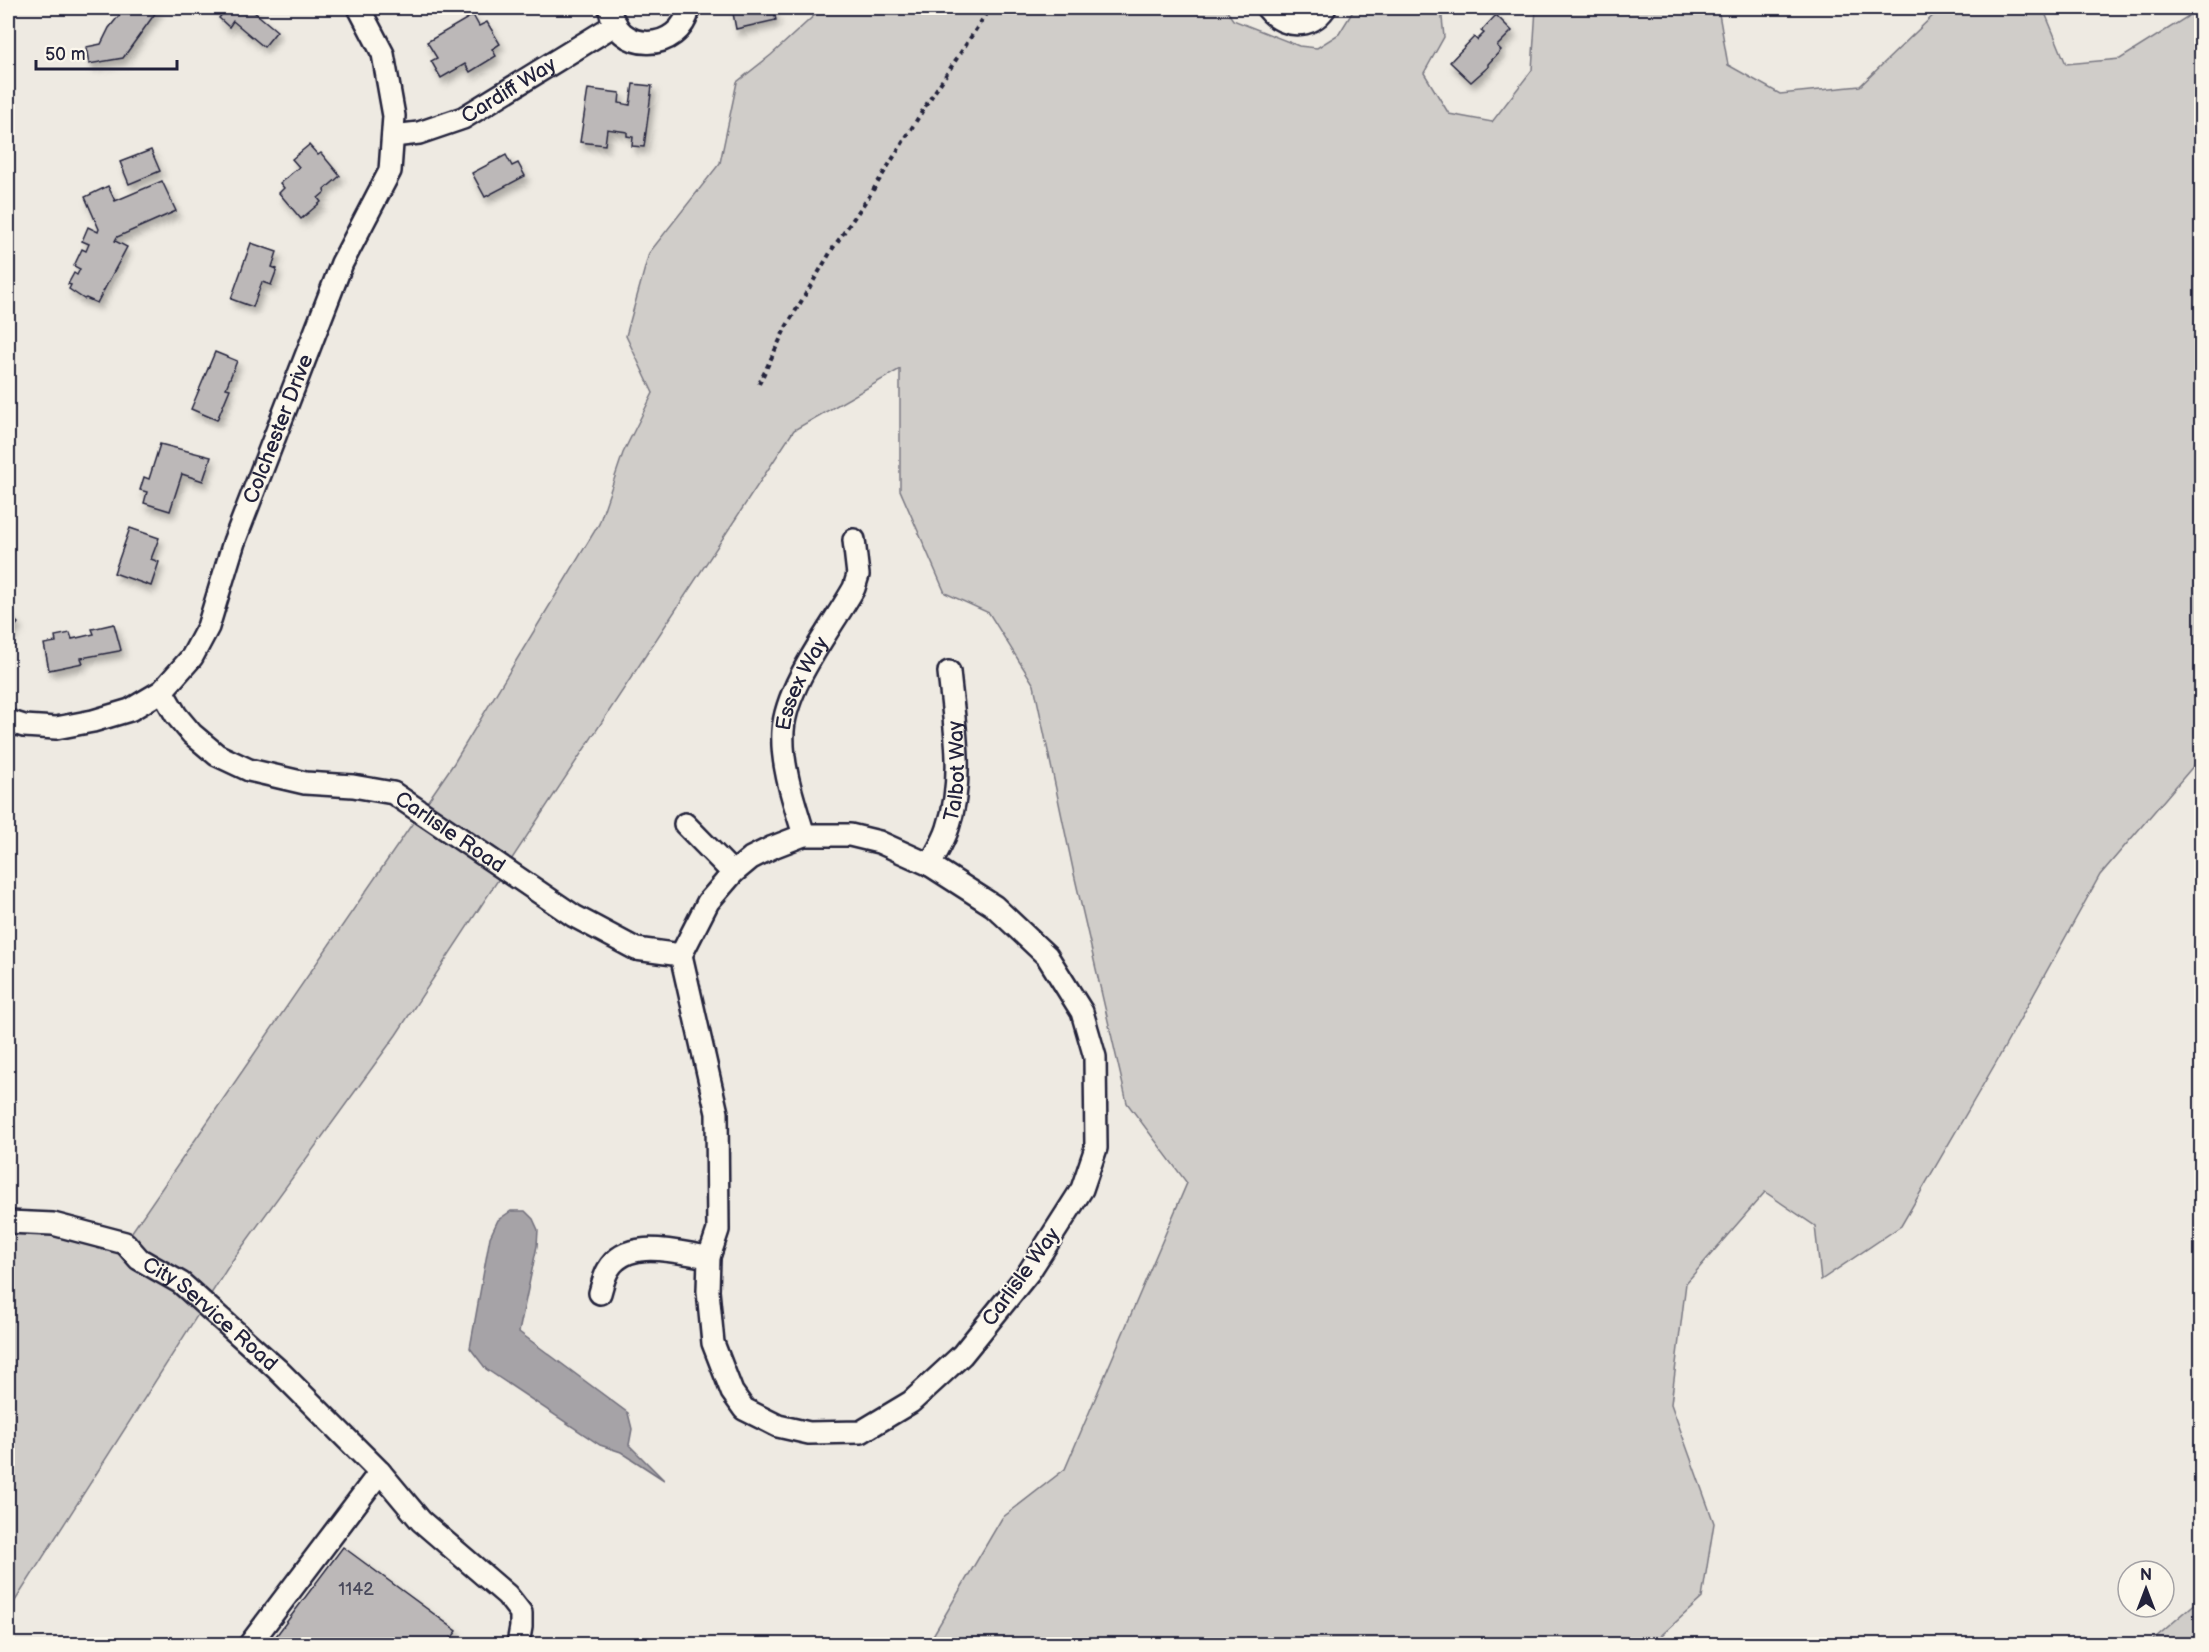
<svg xmlns="http://www.w3.org/2000/svg" width="2209" height="1652" font-family="'Balsamiq Sans',sans-serif">
<defs>
<filter id="shadow"><feDropShadow dx="3.5" dy="6" stdDeviation="3" flood-color="#0004"/></filter>
</defs>
<rect width="100%" height="100%" fill="#eeeae2"/>
<filter id="ink" filterUnits="userSpaceOnUse"><feTurbulence type="fractalNoise" baseFrequency=".0167" numOctaves="2"/><feDisplacementMap in="SourceGraphic" scale="12" xChannelSelector="R" yChannelSelector="G"/><feConvolveMatrix kernelMatrix="1 2 1 2 8 2 1 2 1" color-interpolation-filters="sRGB"/></filter>
<g filter="url(#ink)">
<!-- green -->
<g fill="#d0cdc9" stroke="#797882" stroke-width="1.5">
<polygon points="820,8 1225,8 1233,20 1299,46 1317,48 1339,34 1355,8 1441,8 1444,37 1424,73 1449,114 1492,122 1532,70 1536,8 1718,8 1728,65 1780,94 1860,86 1941,8 2043,8 2066,64 2120,59 2187,17 2195,8 2201,8 2201,757 2100,875 1998,1059 1901,1226 1821,1280 1815,1226 1765,1192 1686,1283 1671,1404 1714,1523 1702,1598 1652,1644 928,1644 1002,1518 1065,1469 1187,1183 1127,1103 1074,874 1034,685 989,613 945,593 900,490 900,369 794,430 396,1035 232,1261 8,1612 8,1230 17,1229 61,1236 125,1242 454,763 599,524 623,453 653,393 626,336 649,253 720,163 737,82 771,55 819,11"/>
<polygon points="2201,1595 2201,1644 2148,1644 2198,1601"/>
</g>
<!-- water -->
<polygon fill="#a6a3a7" stroke="#716f7c" stroke-width="1.5" points="511,1211 525,1211 533,1219 538,1230 537,1246 519,1332 628,1413 632,1429 629,1445 664,1480 621,1452 600,1445 486,1369 470,1348 490,1237 498,1220"/>
<!-- building -->
<g fill="#bcb8b8" stroke="#22223b" stroke-width="1.5" filter="url(#shadow)">
<polygon points="125,8 159,8 123,58 89,64 86,47 101,44 109,28"/>
<polygon points="215,8 256,8 253,11 277,31 264,47 233,21 229,27 219,18 222,14"/>
<polygon points="732,8 773,8 776,20 736,29"/>
<polygon points="473,15 479,26 487,22 500,44 492,49 496,56 470,72 465,64 441,78 431,61 437,58 427,42"/>
<polygon points="1496,15 1512,31 1497,46 1501,50 1488,64 1488,67 1471,82 1450,62 1474,37 1477,40 1484,33 1481,31"/>
<polygon points="633,84 652,86 644,147 632,146 633,137 627,136 627,132 607,129 605,145 580,142 588,89 620,93 619,103 630,105"/>
<polygon points="309,145 318,155 321,153 340,176 324,190 325,192 318,198 321,202 301,219 279,193 284,188 280,183 299,167 292,159"/>
<polygon points="151,150 160,171 129,184 120,162"/>
<polygon points="506,155 512,166 518,163 525,176 485,197 472,173"/>
<polygon points="162,181 176,211 117,237 115,241 127,247 97,303 86,298 84,299 69,289 71,285 68,284 74,273 77,275 80,269 74,266 82,249 86,251 89,244 82,241 88,227 98,232 99,229 85,197 108,186 115,201"/>
<polygon points="251,243 277,252 272,267 277,269 271,285 262,282 253,307 231,299"/>
<polygon points="215,352 237,361 226,388 230,389 217,420 191,409"/>
<polygon points="160,444 211,457 203,481 182,474 170,511 144,503 147,492 140,490 144,477 149,479"/>
<polygon points="130,528 159,538 151,559 159,562 151,586 114,573"/>
<polygon points="8,614 18,623 8,635"/>
<polygon points="114,624 121,650 119,651 81,658 83,663 49,670 44,644 56,642 55,636 70,633 72,639 94,634 92,629"/>
<polygon points="343,1547 457,1631 447,1644 270,1644"/>
</g>
<g fill="none" stroke-linecap="round" stroke-linejoin="round">
<defs>
<g id="minor">
<path d="M610 8C615 54 680 54 689 8"/>
<path d="M1267 8C1283 28 1310 30 1325 8"/>
<path id="s1" d="M393 136 419 133 463 118 616 24"/>
<path id="s2" d="M162 691 176 715 192 734 217 755 249 770 305 783 353 786 393 793 574 916 636 949 681 955"/>
<path id="s3" d="M8 721 24 726 56 728 93 721 130 710 162 691 192 657 208 627 234 542 342 263 390 171 394 116 383 54 359 8"/>
<polyline points="685,824 733,873"/>
<polygon points="804,835 850,835 879,842 930,865 994,906 1047,956 1082,1012 1095,1057 1096,1148 1082,1189 1029,1272 962,1355 911,1402 861,1432 809,1433 778,1426 744,1409 732,1392 713,1343 708,1291 709,1257 718,1230 717,1113 681,955 708,902 733,873 751,858 773,847"/>
<path id="s4" d="M804 835C794 802 781 766 783 731 786 685 831 629 854 588L858 575 854 540"/>
<path id="s5" d="M930 865C936 853 944 841 948 828 965 778 954 723 949 672"/>
<path id="s6" d="M8 1222 53 1224 125 1243 139 1259 181 1283 277 1369 380 1472 421 1521 507 1595 521 1613V1627L518 1644"/>
<path d="M600 1293C602 1286 604 1277 608 1270 627 1236 679 1253 709 1257"/>
<polyline points="250,1644 380,1472"/>
</g>
</defs>
<!-- minor casing -->
<use href="#minor" stroke="#22223b" stroke-width="26"/>
<!-- path -->
<polyline stroke="#22223b" stroke-width="4" stroke-dasharray="4.5 4.5" stroke-linecap="butt" points="759,384 786,327 833,248 870,195 928,102 990,8"/>
<!-- minor -->
<use href="#minor" stroke="#fbf7ec" stroke-width="21"/>
</g>
</g>
<g text-anchor="middle" dominant-baseline="central" stroke-width="4.5" stroke-linejoin="round" paint-order="stroke">
<!-- number labels -->
<g font-size="18" fill="#48485a">
<text x="356" y="1589">1142</text>
</g>
<!-- street labels -->
<g font-size="21" fill="#22223b" stroke="#fbf7ec">
<text stroke="none"><textPath href="#s1" startOffset="126">Cardiff Way</textPath></text>
<text stroke="none"><textPath href="#s3" startOffset="452">Colchester Drive</textPath></text>
<text stroke="none"><textPath href="#s4" startOffset="158">Essex Way</textPath></text>
<text stroke="none"><textPath href="#s5" startOffset="99">Talbot Way</textPath></text>
<text stroke="none"><textPath href="#s2" startOffset="336">Carlisle Road</textPath></text>
<text transform="translate(1021 1277) rotate(-54)">Carlisle Way</text>
<text stroke="none"><textPath href="#s6" startOffset="231">City Service Road</textPath></text>
</g>
</g>
<!-- margin -->
<rect width="2209" height="1652" fill="none" stroke="#fbf7ec" stroke-width="30"/>
<rect x="15" y="15" width="2179" height="1622" fill="none" stroke="#22223b" stroke-width="2" filter="url(#ink)"/>
<!-- north arrow -->
<g transform="translate(2146 1589)"><circle r="28" fill="#fbf7ec" stroke="#a4a2a5" stroke-width="1.5"/>
<path d="M0-4.5L10 22L0 15L-10 22Z" fill="#22223b"/>
<text y="-9" font-size="16" font-weight="bold" text-anchor="middle" fill="#22223b">N</text>
</g>
<!-- scale -->
<path d="M36 60v9h141v-9" fill="none" stroke="#22223b" stroke-width="3"/>
<text x="45" y="60" font-size="18" fill="#22223b" stroke="#fbf7ec" stroke-width="4.5" paint-order="stroke">50 m</text>
</svg>
